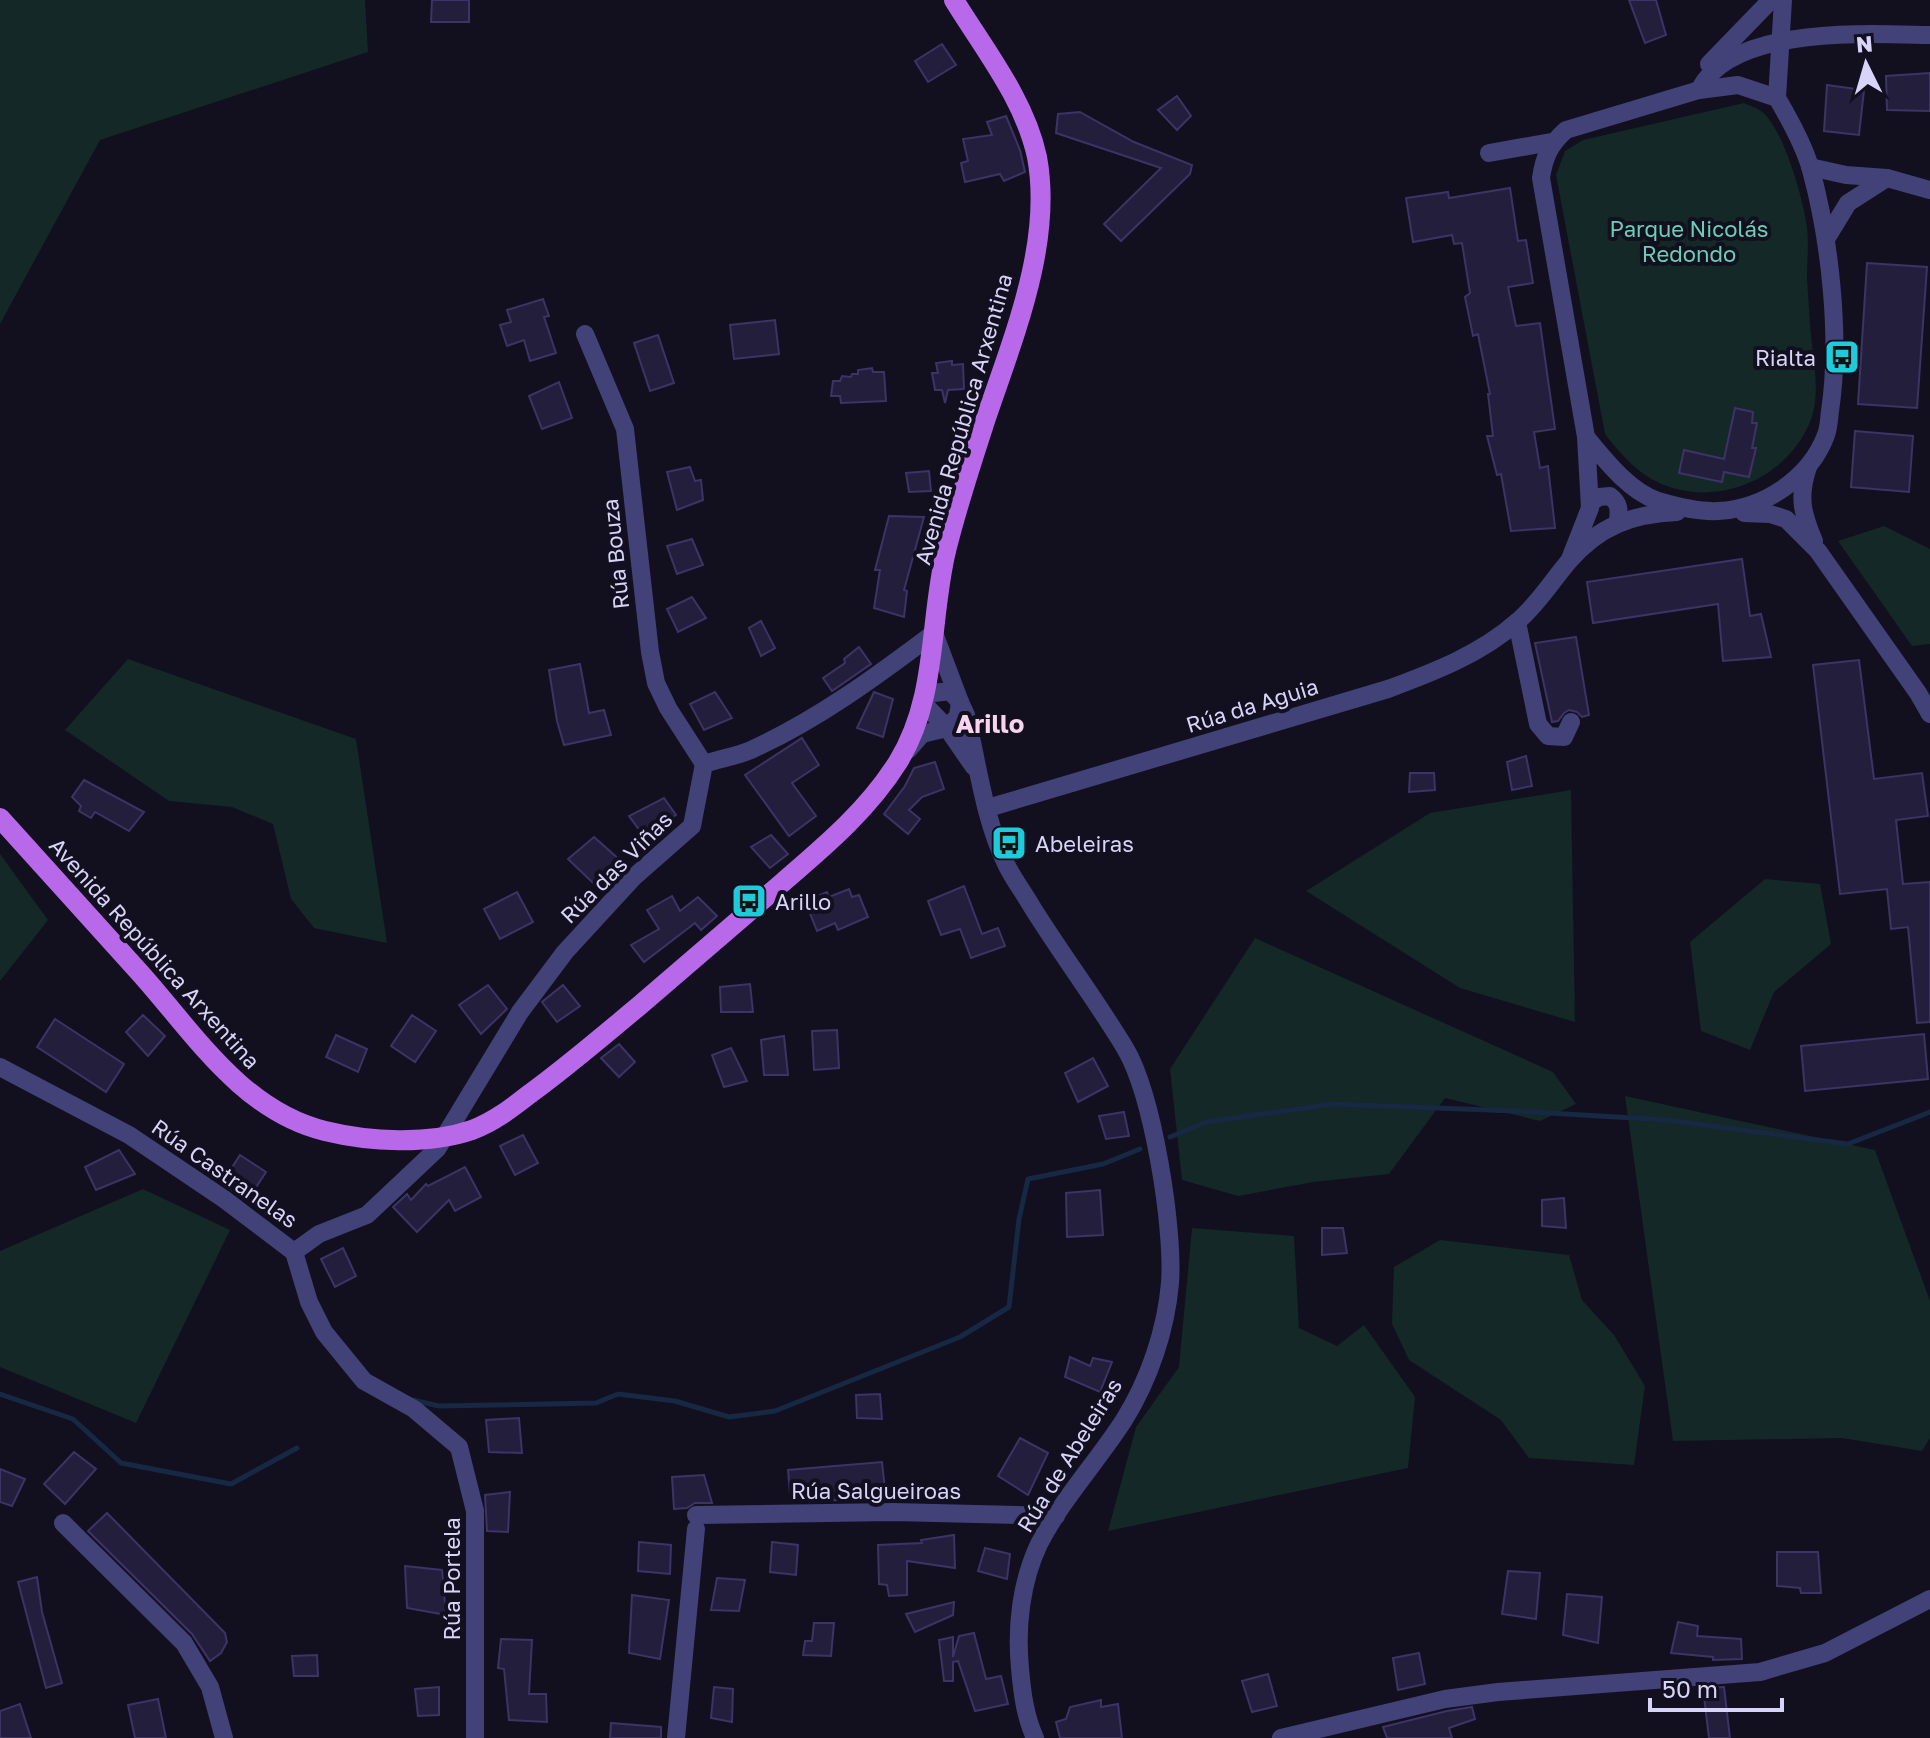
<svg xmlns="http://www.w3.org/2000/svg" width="1930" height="1738" font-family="'Golos Text',sans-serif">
<rect width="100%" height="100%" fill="#120f1f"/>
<!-- green -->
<g fill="#132827">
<polygon points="0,0 365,0 368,52 100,140 0,324"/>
<path d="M1744 103C1749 106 1756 107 1761 111 1783 126 1804 201 1807 228 1809 244 1807 261 1807 277 1808 293 1809 309 1810 325 1812 355 1822 394 1810 422 1787 478 1720 507 1664 485 1639 475 1621 455 1605 434L1556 175 1565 151 1583 140Z"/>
<polygon points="1884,526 1930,549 1930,644 1912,646 1838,541"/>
<polygon points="128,659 356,739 387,943 314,928 291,899 273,824 232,807 169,801 65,730"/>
<polygon points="1571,790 1575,1022 1460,988 1306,891 1430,813"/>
<polygon points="0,854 48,920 0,981"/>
<polygon points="1765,879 1820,884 1831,944 1774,992 1750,1050 1701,1031 1690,942"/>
<polygon points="1255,938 1553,1072 1576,1104 1540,1121 1445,1098 1389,1174 1313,1182 1238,1196 1182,1180 1170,1069"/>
<polygon points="1625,1096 1875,1150 1930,1301 1930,1438 1922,1451 1842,1438 1673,1441"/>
<polygon points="143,1189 230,1230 136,1423 0,1367 0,1251"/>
<polygon points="1192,1228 1294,1236 1299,1328 1337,1346 1364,1325 1415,1397 1408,1468 1108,1531 1136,1427 1179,1367"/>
<polygon points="1440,1240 1569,1255 1582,1300 1614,1335 1645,1386 1634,1465 1529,1458 1501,1420 1409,1360 1392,1324 1394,1267"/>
</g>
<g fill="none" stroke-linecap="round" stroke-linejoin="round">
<!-- stream -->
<g stroke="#162843" stroke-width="5">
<polyline points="1170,1137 1206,1122 1333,1104 1515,1111 1667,1120 1848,1144 1930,1112"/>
<polyline points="0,1394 73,1419 121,1463 231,1484 297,1448"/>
<polyline points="413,1400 439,1406 596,1403 618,1394 675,1401 729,1417 775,1411 960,1337 1009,1307 1019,1219 1028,1179 1103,1164 1140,1149"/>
</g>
</g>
<!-- building -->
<g fill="#241e3d" stroke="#3c3366" stroke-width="2">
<polygon points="432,0 469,0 469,22 431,22"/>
<polygon points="1629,0 1656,0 1666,35 1645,43"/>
<polygon points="942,44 956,65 928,82 915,61"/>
<polygon points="1930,73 1930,111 1887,110 1886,76"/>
<polygon points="1827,85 1864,90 1859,135 1824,131"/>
<polygon points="1177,96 1191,116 1177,130 1158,110"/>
<polygon points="1080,112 1134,142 1192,165 1190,174 1121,241 1104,224 1161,168 1056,133 1058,114"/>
<polygon points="1006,116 1020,150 1025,172 1004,181 1000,174 965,182 961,163 968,161 963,139 992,135 987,122"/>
<polygon points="1510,188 1518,241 1526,240 1533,283 1508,287 1516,326 1540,323 1555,429 1534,432 1540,468 1548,466 1555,528 1511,531 1501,474 1497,475 1487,436 1493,436 1488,394 1490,394 1478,334 1473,336 1465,297 1470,293 1462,243 1454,244 1452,235 1413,242 1406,198 1448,192 1449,198"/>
<polygon points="1867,263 1927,267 1917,408 1858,404"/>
<polygon points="543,299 549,316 544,317 556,353 530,361 524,340 507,346 500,325 511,322 507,310"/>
<polygon points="775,320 779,354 734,359 730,325"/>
<polygon points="658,335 674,383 650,391 634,343"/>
<polygon points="952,361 952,365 963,364 964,389 948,390 945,403 942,390 935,390 932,373 938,373 936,363"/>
<polygon points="872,368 873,372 884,372 886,401 841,403 840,396 831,396 833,381 840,381 842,376 851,377 852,374 858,374 858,370"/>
<polygon points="559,382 572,418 542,429 529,396"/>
<polygon points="1735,408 1753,412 1752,423 1757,423 1752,448 1756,448 1749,477 1724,472 1722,482 1679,473 1684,450 1724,459"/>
<polygon points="1855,431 1913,436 1909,492 1851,487"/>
<polygon points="690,467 695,481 701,480 703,500 677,510 667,472"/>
<polygon points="929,471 931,491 909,492 906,473"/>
<polygon points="889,516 924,517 904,590 907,591 904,617 874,608 880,570 875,570"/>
<polygon points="692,539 703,565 677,574 667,546"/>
<polygon points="1742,559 1750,616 1761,614 1771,657 1723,661 1718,604 1593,623 1587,582"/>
<polygon points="692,597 706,618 678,632 667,609"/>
<polygon points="761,621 775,648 761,656 749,628"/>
<polygon points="1576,637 1589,715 1582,717 1577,712 1569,710 1564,713 1558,721 1552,722 1535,643"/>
<polygon points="859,647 871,664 832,691 823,678 845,663 844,659"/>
<polygon points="1859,660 1874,779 1922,773 1928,816 1896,820 1903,884 1930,882 1930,1022 1917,1023 1908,927 1891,929 1887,889 1840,894 1813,665"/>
<polygon points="580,664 589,713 604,710 611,735 564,745 557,721 549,670"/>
<polygon points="715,692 732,718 704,730 690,704"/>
<polygon points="874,692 893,699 883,737 857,728"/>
<polygon points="802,738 819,765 792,783 816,816 789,836 745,775"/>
<polygon points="1526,756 1532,786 1512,790 1507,762"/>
<polygon points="935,762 944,789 922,797 909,810 920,819 908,834 884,814 905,786 914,768"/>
<polygon points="1410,773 1434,773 1435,790 1409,792"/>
<polygon points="84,780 144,812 129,831 95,812 91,818 79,811 81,806 72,797"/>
<polygon points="664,798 676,815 643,835 629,816"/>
<polygon points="771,835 788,854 770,868 751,847"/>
<polygon points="594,837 621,861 593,883 568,859"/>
<polygon points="964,886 982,934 998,928 1005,946 971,958 960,929 941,935 928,901"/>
<polygon points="849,889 852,897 859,895 868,917 838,930 835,923 817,931 805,901 827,892 829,897"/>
<polygon points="517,892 533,922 500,939 484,909"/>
<polygon points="672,896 680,911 698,897 717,916 701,930 695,923 644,962 631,945 659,929 647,910"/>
<polygon points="750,984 753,1012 721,1012 720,987"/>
<polygon points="488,985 507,1009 481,1034 459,1005"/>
<polygon points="563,985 580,1006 557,1022 542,1002"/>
<polygon points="143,1015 165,1036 148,1056 126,1032"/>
<polygon points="412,1015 436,1031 415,1062 391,1046"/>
<polygon points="55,1019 124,1064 106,1092 37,1047"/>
<polygon points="837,1030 839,1068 814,1070 812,1031"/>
<polygon points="1924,1034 1928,1079 1805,1091 1801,1046"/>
<polygon points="336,1035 367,1049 358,1072 326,1057"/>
<polygon points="784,1036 788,1075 764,1075 761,1040"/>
<polygon points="619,1044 635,1062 619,1077 601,1058"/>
<polygon points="731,1048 747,1081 724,1087 712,1055"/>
<polygon points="1093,1058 1108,1086 1078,1102 1065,1073"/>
<polygon points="1124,1112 1129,1136 1106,1139 1099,1116"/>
<polygon points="523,1135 538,1163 515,1175 500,1146"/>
<polygon points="119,1150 135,1174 96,1190 85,1167"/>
<polygon points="240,1155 266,1172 247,1201 222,1183"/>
<polygon points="465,1167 481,1197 455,1211 449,1200 417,1232 393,1207 407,1194 411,1200 426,1184 428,1186"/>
<polygon points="1100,1190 1103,1235 1067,1237 1066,1193"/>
<polygon points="1564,1198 1566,1228 1542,1226 1542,1200"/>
<polygon points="1322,1228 1343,1228 1347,1253 1322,1255"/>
<polygon points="343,1248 356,1276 335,1287 321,1259"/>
<polygon points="1070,1357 1090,1366 1093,1358 1112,1362 1100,1392 1065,1377"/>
<polygon points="880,1394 882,1419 857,1418 856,1395"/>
<polygon points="519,1418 522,1453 489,1452 486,1420"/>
<polygon points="1020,1438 1048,1453 1028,1495 998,1476"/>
<polygon points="74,1452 96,1469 65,1504 44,1484"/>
<polygon points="882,1462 886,1499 802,1501 802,1494 790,1493 788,1470"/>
<polygon points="0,1469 25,1479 12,1506 0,1502"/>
<polygon points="704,1475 712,1503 695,1503 687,1508 674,1509 672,1477"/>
<polygon points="510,1492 508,1532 487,1531 485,1495"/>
<polygon points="107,1513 225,1633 227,1642 221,1653 210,1661 192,1634 88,1531"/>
<polygon points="954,1535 955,1568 907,1561 907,1595 889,1596 887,1585 879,1584 878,1545 922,1543 921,1540"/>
<polygon points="639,1542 671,1545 670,1574 638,1571"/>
<polygon points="772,1542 798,1545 796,1575 770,1572"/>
<polygon points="985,1548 1010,1554 1007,1579 978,1571"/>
<polygon points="1777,1552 1818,1552 1821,1593 1801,1593 1800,1588 1777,1586"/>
<polygon points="405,1566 442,1570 446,1615 407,1608"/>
<polygon points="1508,1571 1540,1573 1536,1619 1502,1614"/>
<polygon points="37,1577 42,1612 62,1683 46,1688 18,1582"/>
<polygon points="717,1578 745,1580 739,1611 711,1610"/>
<polygon points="1567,1594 1602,1597 1598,1643 1563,1635"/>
<polygon points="632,1595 669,1600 660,1659 629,1653"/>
<polygon points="954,1602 953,1615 915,1632 906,1614"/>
<polygon points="1678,1622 1698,1626 1697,1636 1741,1639 1742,1659 1713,1660 1713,1657 1671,1653"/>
<polygon points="814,1623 834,1623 831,1656 803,1655 805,1641 812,1641"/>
<polygon points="974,1633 986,1679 1001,1676 1008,1704 975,1711 958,1661 953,1662 953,1681 944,1681 939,1640 953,1637 953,1657 959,1636"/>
<polygon points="501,1639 532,1640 529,1694 546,1694 547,1722 509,1720 504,1669 498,1668"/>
<polygon points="1419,1653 1425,1684 1398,1690 1393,1658"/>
<polygon points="317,1655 318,1676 294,1676 292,1656"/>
<polygon points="1268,1674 1277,1706 1252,1712 1242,1681"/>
<polygon points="439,1687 439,1715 418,1716 415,1689"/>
<polygon points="714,1687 733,1689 732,1722 711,1718"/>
<polygon points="1724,1687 1730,1738 1709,1738 1703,1688"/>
<polygon points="158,1699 166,1738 135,1738 128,1705"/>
<polygon points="1101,1700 1101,1707 1118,1704 1122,1738 1060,1738 1056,1722 1066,1719 1070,1707"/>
<polygon points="20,1704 31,1738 0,1738 0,1711"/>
<polygon points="1472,1707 1475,1719 1449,1728 1452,1738 1387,1738 1383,1727 1447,1711"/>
<polygon points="611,1723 661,1727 661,1738 610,1738"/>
</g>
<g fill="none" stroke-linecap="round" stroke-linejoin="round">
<!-- minor -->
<g stroke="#424178" stroke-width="18">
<polyline points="1709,64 1771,0"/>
<path d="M1699 90C1732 25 1868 34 1930 35"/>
<polyline points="1777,98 1783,0"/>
<polyline points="1489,153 1551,142"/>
<polyline points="1810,167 1846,175 1887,178 1930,190"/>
<polyline points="1826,239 1848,203 1887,178"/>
<polyline points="585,334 625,429 650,652 656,683 668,708 704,764"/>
<path d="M1808 467C1798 496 1802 513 1814 541"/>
<path d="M1590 503 1599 497 1610 496C1620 504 1619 509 1618 522"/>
<polyline points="1744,513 1770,514 1786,519 1818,551 1918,693 1930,714"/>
<path d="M1570 559 1590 508 1586 437 1541 178C1544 157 1550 144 1566 130L1699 90 1738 85 1777 98C1790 120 1804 145 1811 170 1830 240 1841 338 1830 411 1829 418 1829 427 1826 435 1810 478 1764 509 1718 511 1701 512 1675 506 1658 501 1629 491 1605 460 1586 437"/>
<polyline points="1517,622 1538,724 1548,736 1564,737 1571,722"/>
<path d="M926 694 950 691 960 702 966 715C978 764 984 820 1007 866 1014 880 1024 893 1032 907 1062 955 1096 1000 1125 1048 1153 1095 1174 1228 1170 1283 1166 1330 1149 1380 1124 1420 1097 1462 1062 1499 1039 1544 1021 1582 1016 1627 1020 1668 1022 1692 1025 1716 1035 1738"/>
<polyline points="924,704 947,728 974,767"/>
<path d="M988 808 1388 689C1434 672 1481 654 1518 621 1538 604 1552 581 1569 561 1599 526 1632 514 1677 512"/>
<polyline points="0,1067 129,1135 224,1199 294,1252"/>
<path d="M294 1252 319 1234 367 1215 437 1149 520 1012 565 952 634 877 692 826 704 764C719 759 737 756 751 750 817 720 877 676 934 633L960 702 958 716 947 728 922 734 908 750"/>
<polyline points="294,1252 309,1302 324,1332 364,1381 414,1409 459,1447 475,1511 475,1738"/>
<polyline points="696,1515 893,1512 1056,1516"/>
<polyline points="63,1523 184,1643 210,1687 224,1738"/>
<polyline points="676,1738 696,1529"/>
<polyline points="1281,1738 1445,1699 1498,1692 1760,1672 1825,1653 1930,1599"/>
</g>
<!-- major -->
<path stroke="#b869ea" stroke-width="20" d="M0 818C47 870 93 921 140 973 193 1032 242 1111 325 1131 370 1142 428 1145 472 1130 494 1122 513 1107 531 1093 568 1066 604 1035 639 1006 687 965 735 924 782 883 825 846 868 810 898 762 938 697 929 622 946 551 957 506 972 461 986 418 1013 338 1053 243 1037 157 1025 100 984 49 954 0"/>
</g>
<!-- icons -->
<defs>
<symbol id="bus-square" viewBox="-11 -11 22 22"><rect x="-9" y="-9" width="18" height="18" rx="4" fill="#1ecbda" stroke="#120f1f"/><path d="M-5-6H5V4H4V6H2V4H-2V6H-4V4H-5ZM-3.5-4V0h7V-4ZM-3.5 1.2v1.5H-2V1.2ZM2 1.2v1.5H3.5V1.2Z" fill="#111"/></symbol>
</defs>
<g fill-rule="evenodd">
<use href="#bus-square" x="1822" y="337" width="40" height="40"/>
<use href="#bus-square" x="989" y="823" width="40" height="40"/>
<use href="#bus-square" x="729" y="881" width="40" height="40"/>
</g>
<g text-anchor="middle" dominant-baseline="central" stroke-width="8" stroke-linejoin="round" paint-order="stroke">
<!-- park labels -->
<g font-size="22" fill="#69cfb4" stroke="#120f1f">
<text x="1689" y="228">Parque Nicolás<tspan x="1689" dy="25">Redondo</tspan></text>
</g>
<!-- poi labels -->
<g font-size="22" fill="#d7d3f9" stroke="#120f1f" text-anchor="start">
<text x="1816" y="357" text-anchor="end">Rialta</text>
<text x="1035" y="843">Abeleiras</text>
<text x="775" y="901">Arillo</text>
</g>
<!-- street labels -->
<g font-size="22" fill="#d7d3f9" stroke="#120f1f">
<text transform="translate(963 419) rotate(-74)">Avenida República Arxentina</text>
<text transform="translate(615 554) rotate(-96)">Rúa Bouza</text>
<text transform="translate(1252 705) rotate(-17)">Rúa da Aguia</text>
<text transform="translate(616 867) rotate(-45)">Rúa das Viñas</text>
<text transform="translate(155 953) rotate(48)">Avenida República Arxentina</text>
<text transform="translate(225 1173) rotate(35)">Rúa Castranelas</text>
<text transform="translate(1069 1455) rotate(-58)">Rúa de Abeleiras</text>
<text x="876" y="1490">Rúa Salgueiroas</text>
<text transform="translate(451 1579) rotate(-90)">Rúa Portela</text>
</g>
<!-- quarter labels -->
<g font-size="26" font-weight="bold" fill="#f9d5ed" stroke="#120f1f">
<text x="990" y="723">Arillo</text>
</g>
</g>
<!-- north arrow -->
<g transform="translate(1866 64) rotate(355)" stroke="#120f1f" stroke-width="6" paint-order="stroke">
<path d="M0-6L14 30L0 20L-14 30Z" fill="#d7d3f9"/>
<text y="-12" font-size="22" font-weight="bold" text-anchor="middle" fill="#d7d3f9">N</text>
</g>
<!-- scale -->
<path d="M1650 1698v12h132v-12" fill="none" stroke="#d7d3f9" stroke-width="4"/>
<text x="1662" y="1698" font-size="24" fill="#d7d3f9" stroke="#120f1f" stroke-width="6" paint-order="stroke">50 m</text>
</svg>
